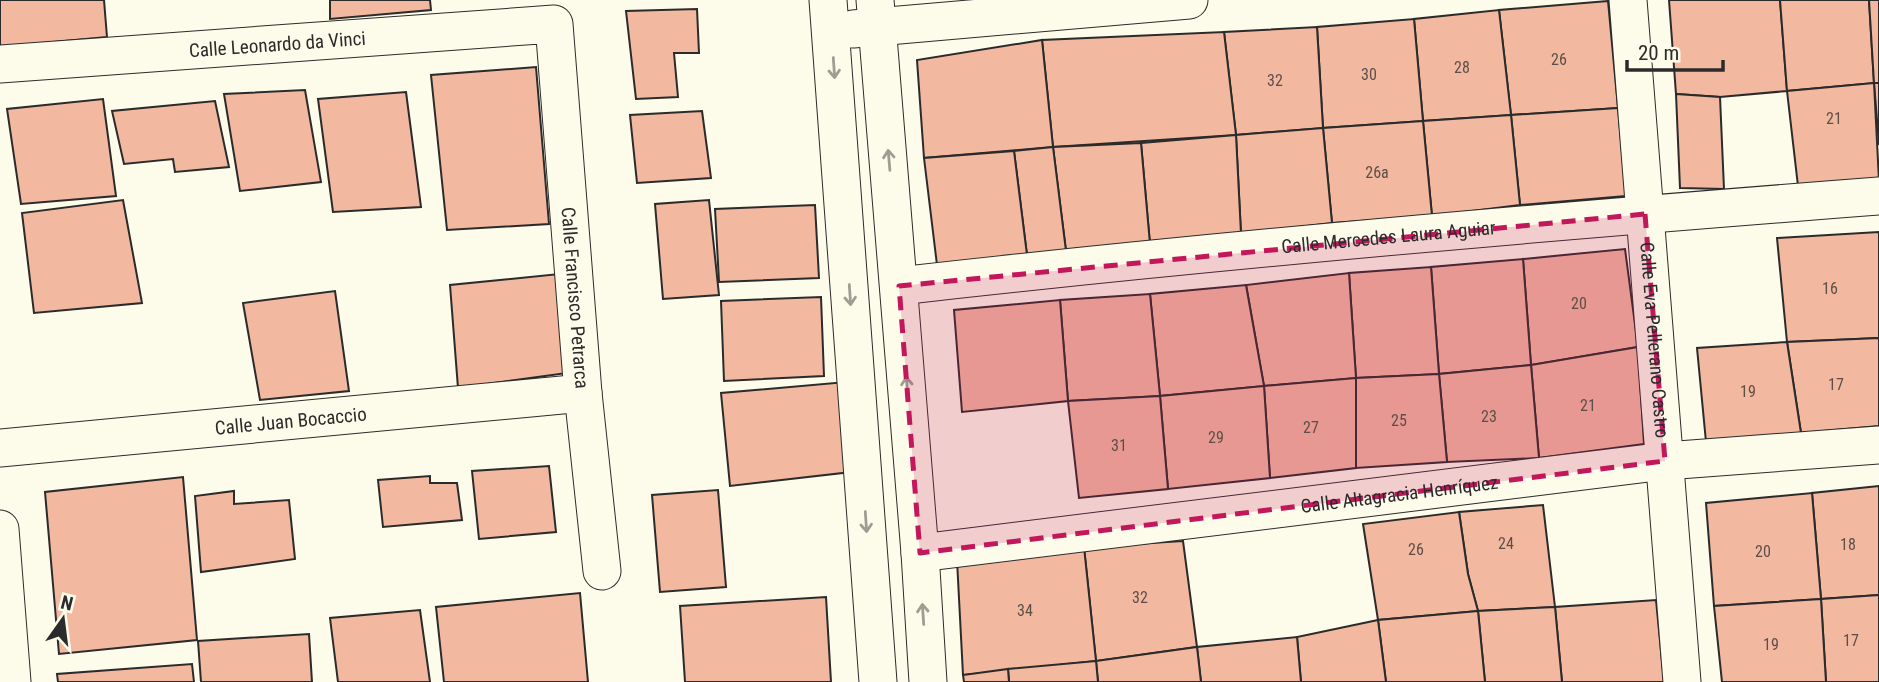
<svg xmlns="http://www.w3.org/2000/svg" width="1879" height="682" font-family="'Roboto Condensed',sans-serif">
<rect width="100%" height="100%" fill="#fdfbea"/>
<!-- building -->
<g fill="#f2b8a0" stroke="#2b2b2b" stroke-width="2">
<polygon points="0,0 104,0 107,37 0,47"/>
<polygon points="330,0 430,0 431,10 330,19"/>
<polygon points="1669,0 1780,0 1787,91 1720,97 1676,94"/>
<polygon points="1780,0 1869,0 1874,83 1787,91"/>
<polygon points="1869,0 1879,0 1879,83 1874,83"/>
<polygon points="1608,1 1618,108 1511,115 1499,10"/>
<polygon points="697,9 699,53 674,53 678,97 636,99 626,11"/>
<polygon points="1499,10 1511,115 1423,121 1414,19"/>
<polygon points="1414,19 1423,121 1323,128 1317,27"/>
<polygon points="1317,27 1323,128 1236,135 1224,32"/>
<polygon points="1224,32 1236,135 1053,147 1042,40"/>
<polygon points="1042,40 1053,147 924,158 917,60"/>
<polygon points="536,67 549,224 447,230 431,75"/>
<polygon points="1874,83 1879,83 1879,145"/>
<polygon points="1874,83 1879,181 1798,186 1787,91"/>
<polygon points="305,90 321,182 240,191 224,94"/>
<polygon points="406,92 421,207 333,212 318,99"/>
<polygon points="1676,94 1720,97 1724,189 1680,188"/>
<polygon points="103,99 116,196 21,204 7,109"/>
<polygon points="215,101 229,167 175,172 173,159 124,164 112,111"/>
<polygon points="1618,108 1626,196 1520,205 1511,115"/>
<polygon points="702,111 711,178 637,183 630,115"/>
<polygon points="1511,115 1520,205 1432,216 1423,121"/>
<polygon points="1423,121 1432,216 1332,223 1323,128"/>
<polygon points="1323,128 1332,223 1241,234 1236,135"/>
<polygon points="1236,135 1241,234 1150,244 1141,143"/>
<polygon points="1141,143 1150,244 1066,251 1053,147"/>
<polygon points="1053,147 1066,251 1027,255 1014,151"/>
<polygon points="1014,151 1027,255 937,265 924,158"/>
<polygon points="123,200 142,303 34,313 22,213"/>
<polygon points="709,200 719,295 663,299 655,204"/>
<polygon points="815,205 819,278 719,282 715,209"/>
<polygon points="1879,232 1879,338 1787,342 1777,238"/>
<polygon points="1625,249 1638,347 1531,365 1523,259"/>
<polygon points="1523,259 1531,365 1439,374 1431,267"/>
<polygon points="1431,267 1439,374 1356,378 1349,273"/>
<polygon points="1349,273 1356,378 1264,386 1246,285"/>
<polygon points="559,274 567,373 458,388 450,285"/>
<polygon points="1246,285 1264,386 1160,396 1150,294"/>
<polygon points="335,291 349,391 260,400 243,303"/>
<polygon points="1150,294 1160,396 1068,401 1060,300"/>
<polygon points="821,297 824,376 724,381 721,301"/>
<polygon points="1060,300 1068,401 962,412 954,310"/>
<polygon points="1879,338 1879,426 1801,433 1787,342"/>
<polygon points="1787,342 1801,433 1706,442 1697,348"/>
<polygon points="1638,347 1644,444 1539,458 1531,365"/>
<polygon points="1531,365 1539,458 1447,462 1439,374"/>
<polygon points="1439,374 1447,462 1356,468 1356,378"/>
<polygon points="1356,378 1356,468 1270,478 1264,386"/>
<polygon points="846,382 851,472 730,486 721,393"/>
<polygon points="1264,386 1270,478 1168,489 1160,396"/>
<polygon points="1160,396 1168,489 1079,498 1068,401"/>
<polygon points="549,466 556,532 479,539 472,471"/>
<polygon points="430,476 430,483 457,483 462,520 383,527 378,480"/>
<polygon points="183,477 197,640 59,654 45,492"/>
<polygon points="1879,486 1879,595 1821,599 1812,493"/>
<polygon points="718,490 726,587 660,592 652,495"/>
<polygon points="234,491 234,504 289,500 295,559 201,572 195,496"/>
<polygon points="1812,493 1821,599 1714,606 1706,503"/>
<polygon points="1543,505 1555,607 1478,611 1468,574 1459,512"/>
<polygon points="1459,512 1468,574 1478,611 1378,620 1363,524"/>
<polygon points="1183,541 1197,647 1096,661 1084,547"/>
<polygon points="1084,547 1096,661 963,675 957,560"/>
<polygon points="580,593 588,682 444,682 436,607"/>
<polygon points="1879,595 1879,682 1826,682 1821,599"/>
<polygon points="826,597 831,682 685,682 680,606"/>
<polygon points="1821,599 1826,682 1722,682 1714,606"/>
<polygon points="1656,600 1664,682 1562,682 1555,607"/>
<polygon points="1555,607 1562,682 1485,682 1478,611"/>
<polygon points="420,610 430,682 338,682 330,618"/>
<polygon points="1478,611 1485,682 1386,682 1378,620"/>
<polygon points="1378,620 1386,682 1301,682 1297,637"/>
<polygon points="309,634 312,682 201,682 198,641"/>
<polygon points="1297,637 1301,682 1201,682 1197,647"/>
<polygon points="1197,647 1201,682 1098,682 1096,661"/>
<polygon points="1096,661 1098,682 1009,682 1008,669"/>
<polygon points="192,664 194,682 58,682 57,674"/>
<polygon points="1008,669 1009,682 964,682 963,675"/>
</g>
<g fill="none" stroke-linecap="round" stroke-linejoin="round">
<defs>
<g id="minor">
<polyline points="828,0 878,682"/>
<polyline points="875,0 920,553 928,682"/>
<path id="s1" d="M1628 0 1682 682"/>
<polyline points="853,29 1189,0"/>
<path id="s2" d="M0 64 554 24 583 393 602 571"/>
<path id="s3" d="M899 286C1225 249 1552 221 1879 196"/>
<path id="s4" d="M0 448 583 393"/>
<polyline points="0,529 12,682"/>
<path id="s5" d="M920 553 1665 461 1879 445"/>
</g>
</defs>
<!-- minor casing -->
<use href="#minor" stroke="#2b2b2b" stroke-width="39"/>
<!-- minor -->
<use href="#minor" stroke="#fdfbea" stroke-width="37"/>
</g>
<!-- one-way arrows -->
<defs><path id="oneway-shaft" d="M-6 0H5M1.5-3L5.5 0L1.5 3" fill="none" stroke-width="1.6" stroke-linecap="round" stroke-linejoin="round" transform="scale(1.75)"/></defs>
<g stroke="#9e9d94">
<use href="#oneway-shaft" transform="translate(834 68) rotate(86)"/>
<use href="#oneway-shaft" transform="translate(889 160) rotate(-95)"/>
<use href="#oneway-shaft" transform="translate(850 295) rotate(86)"/>
<use href="#oneway-shaft" transform="translate(907 387) rotate(-94)"/>
<use href="#oneway-shaft" transform="translate(866 522) rotate(86)"/>
<use href="#oneway-shaft" transform="translate(923 614) rotate(-94)"/>
</g>
<!-- marked area -->
<path fill="#c2185b" fill-opacity="0.2" stroke="#c2185b" stroke-width="5" stroke-dasharray="14 9" stroke-linejoin="round" d="M1645 214 1665 461 920 553 899 286Z"/>
<g text-anchor="middle" dominant-baseline="central" stroke-width="5" stroke-linejoin="round" paint-order="stroke">
<!-- number labels -->
<g font-size="16" fill="#5d4e48">
<text x="1559" y="59">26</text>
<text x="1462" y="67">28</text>
<text x="1369" y="74">30</text>
<text x="1275" y="80">32</text>
<text x="1834" y="118">21</text>
<text x="1377" y="172">26a</text>
<text x="1830" y="288">16</text>
<text x="1579" y="303">20</text>
<text x="1836" y="384">17</text>
<text x="1748" y="391">19</text>
<text x="1588" y="405">21</text>
<text x="1489" y="416">23</text>
<text x="1399" y="420">25</text>
<text x="1311" y="427">27</text>
<text x="1216" y="437">29</text>
<text x="1119" y="445">31</text>
<text x="1506" y="543">24</text>
<text x="1848" y="544">18</text>
<text x="1416" y="549">26</text>
<text x="1763" y="551">20</text>
<text x="1140" y="597">32</text>
<text x="1025" y="610">34</text>
<text x="1851" y="640">17</text>
<text x="1771" y="644">19</text>
</g>
<!-- street labels -->
<g font-size="19" fill="#2b2b2b" stroke="#fdfbea">
<text stroke="none"><textPath href="#s2" startOffset="278">Calle Leonardo da Vinci</textPath></text>
<text stroke="none"><textPath href="#s3" startOffset="492">Calle Mercedes Laura Aguiar</textPath></text>
<text stroke="none"><textPath href="#s2" startOffset="830">Calle Francisco Petrarca</textPath></text>
<text stroke="none"><textPath href="#s1" startOffset="341">Calle Eva Pellerano Castro</textPath></text>
<text stroke="none"><textPath href="#s4" startOffset="292">Calle Juan Bocaccio</textPath></text>
<text stroke="none"><textPath href="#s5" startOffset="483">Calle Altagracia Henríquez</textPath></text>
</g>
</g>
<!-- north arrow -->
<g transform="translate(63 619) rotate(14)" stroke="#fdfbea" stroke-width="5" paint-order="stroke">
<path d="M0-5L12 26L0 18L-12 26Z" fill="#2b2b2b"/>
<text y="-10" font-size="19" font-weight="bold" text-anchor="middle" fill="#2b2b2b">N</text>
</g>
<!-- scale -->
<path d="M1627 60v10h96v-10" fill="none" stroke="#2b2b2b" stroke-width="3.5"/>
<text x="1638" y="60" font-size="21" fill="#2b2b2b" stroke="#fdfbea" stroke-width="5" paint-order="stroke">20 m</text>
</svg>
